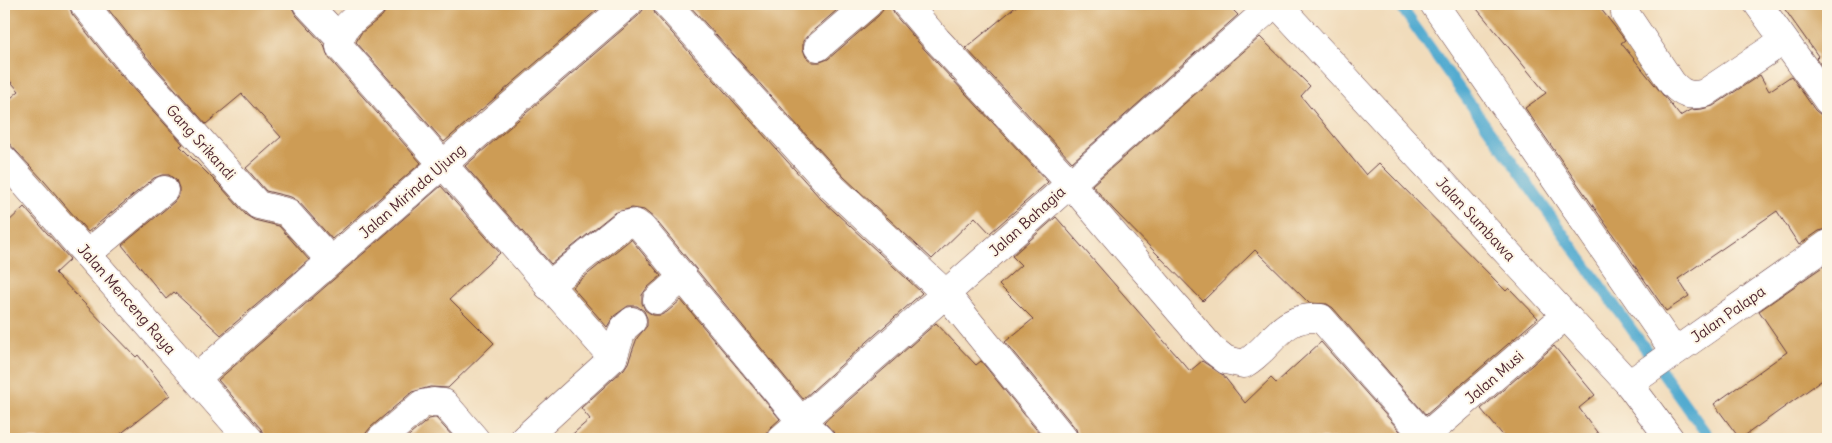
<svg xmlns="http://www.w3.org/2000/svg" width="1832" height="443" font-family="Delius,sans-serif">
<rect width="100%" height="100%" fill="#fcf5e5"/>
<filter id="ink" filterUnits="userSpaceOnUse"><feTurbulence type="fractalNoise" baseFrequency=".02" numOctaves="2"/><feDisplacementMap in="SourceGraphic" scale="10" xChannelSelector="R" yChannelSelector="G"/><feConvolveMatrix kernelMatrix="1 2 1 2 8 2 1 2 1" color-interpolation-filters="sRGB"/></filter>
<filter id="wash" filterUnits="userSpaceOnUse"><feTurbulence type="fractalNoise" baseFrequency=".0096" numOctaves="4" result="noise"/><feDisplacementMap in="SourceGraphic" scale="20" xChannelSelector="R" yChannelSelector="G"/><feGaussianBlur stdDeviation="1.12" result="paint"/><feColorMatrix in="noise" values="0 0 0 0 0 0 0 0 0 0 0 0 0 0 0 0 0 1.4 0 .05"/><feComposite in="paint" operator="in"/></filter>
<g filter="url(#wash)">
<rect width="100%" height="100%" fill="#f1dcbb"/>
<g fill="none" stroke-linecap="round" stroke-linejoin="round">
<!-- stream -->
<polyline stroke="#53abd0" stroke-width="11" points="1399,4 1710,439"/>
</g>
<g id="blocks">
<!-- building -->
<g fill="#cd9c54">
<polygon points="14,4 69,4 72,14 120,74 183,144 180,146 223,189 246,215 254,220 279,226 309,260 221,335 174,292 166,299 122,245 174,202 179,195 179,188 176,180 169,175 162,175 154,178 88,232 44,181 4,138 4,104 19,91 4,74 4,13"/>
<polygon points="104,4 290,4 296,15 324,45 328,57 421,163 332,239 298,201 291,197 266,191 246,168 281,137 242,94 206,124 144,54"/>
<polygon points="390,4 604,4 444,142 356,42 361,33 382,16"/>
<polygon points="643,4 652,4 655,14 821,199 922,293 803,399 654,218 644,210 632,208 614,213 551,264 465,166 638,16 643,10"/>
<polygon points="688,4 844,4 808,35 803,41 803,49 806,57 812,62 820,62 828,59 878,16 883,10 883,4 891,4 894,14 925,50 1048,182 990,233 975,217 932,259 844,177"/>
<polygon points="1019,4 1227,4 1238,15 1072,162 966,48"/>
<polygon points="1473,4 1597,4 1625,40 1621,43 1680,116 1690,110 1702,109 1713,106 1760,75 1769,91 1791,76 1815,110 1821,115 1828,116 1828,229 1819,231 1799,245 1777,211 1678,279 1689,296 1666,311 1525,108 1546,93"/>
<polygon points="1781,4 1828,4 1828,75 1816,58 1818,56"/>
<polygon points="1260,37 1310,86 1301,96 1366,175 1379,163 1506,291 1509,288 1538,318 1426,415 1333,308 1327,304 1309,303 1255,250 1203,301 1113,209 1092,185"/>
<polygon points="441,186 500,253 450,299 494,343 448,388 430,387 412,392 371,427 366,433 366,439 265,439 261,429 218,380"/>
<polygon points="24,207 70,259 55,273 136,357 138,355 170,395 114,439 4,439 4,226"/>
<polygon points="1056,217 1190,371 1202,361 1223,375 1245,403 1271,378 1276,383 1321,342 1406,438 1079,439 1076,429 1005,342 1033,319 999,285 1021,265 1012,256"/>
<polygon points="631,239 661,276 647,288 642,295 642,303 645,310 653,315 661,315 667,312 681,300 780,419 770,428 763,439 567,439 590,419 581,408 624,369 628,363 637,338 647,326 647,318 644,311 637,306 628,306 614,316 607,327 572,287"/>
<polygon points="1828,263 1828,376 1740,439 1714,404 1787,352 1759,311"/>
<polygon points="936,323 976,365 981,361 1044,439 835,439 835,434 824,422"/>
<polygon points="1554,346 1595,395 1579,408 1602,439 1506,439 1481,409"/>
<polygon points="434,418 436,418 455,439 405,439 429,419"/>
</g>
</g>
</g>
<g filter="url(#ink)">
<use href="#blocks" fill-opacity="0" stroke="#633b41" stroke-width="1"/>
<g fill="none" stroke-linecap="round" stroke-linejoin="round">
<defs>
<g id="minor">
<polyline points="84,4 132,64 258,205 287,212 331,261"/>
<polyline points="307,4 340,39"/>
<path d="M372 4C358 16 338 27 340 47L613 358"/>
<polyline points="667,4 833,188 946,294 1064,439"/>
<path d="M906 4 937 40 1070 183 1212 349 1226 360 1244 364C1274 347 1278 315 1321 318L1427 439"/>
<polyline points="1277,4 1629,384 1670,439"/>
<polyline points="1434,4 1674,351"/>
<polyline points="1758,4 1828,101"/>
<path d="M1625 13 1672 83C1682 94 1689 97 1705 93L1783 41"/>
<polyline points="818,47 868,4"/>
<polyline points="4,160 249,439"/>
<polyline points="87,254 164,190"/>
<polyline points="548,286 623,225 635,223 642,228 801,421 820,439"/>
<polyline points="657,300 683,277"/>
<polyline points="196,378 628,4"/>
<polyline points="1629,384 1828,244"/>
<polyline points="381,439 422,404 433,402 444,403 475,439"/>
<polyline points="524,439 613,358 621,334 624,328 632,321"/>
<polyline points="781,439 1274,4"/>
<polyline points="1422,439 1565,316"/>
</g>
</defs>
<!-- minor casing -->
<use href="#minor" stroke="#633b41" stroke-width="29"/>
<!-- minor -->
<use href="#minor" stroke="#fff" stroke-width="28"/>
</g>
</g>
<g text-anchor="middle" dominant-baseline="central" stroke-width="4" stroke-linejoin="round" paint-order="stroke">
<!-- street labels -->
<g font-size="15" fill="#4a1f2b" stroke="#fcf5e5">
<text transform="translate(201 142) rotate(48)">Gang Srikandi</text>
<text transform="translate(412 191) rotate(-41)">Jalan Mirinda Ujung</text>
<text transform="translate(1476 219) rotate(47)">Jalan Sumbawa</text>
<text transform="translate(1027 221) rotate(-42)">Jalan Bahagia</text>
<text transform="translate(127 299) rotate(49)">Jalan Menceng Raya</text>
<text transform="translate(1728 314) rotate(-35)">Jalan Palapa</text>
<text transform="translate(1494 377) rotate(-41)">Jalan Musi</text>
</g>
</g>
<!-- margin -->
<rect width="1832" height="443" fill="none" stroke="#fcf5e5" stroke-width="20"/>
</svg>
